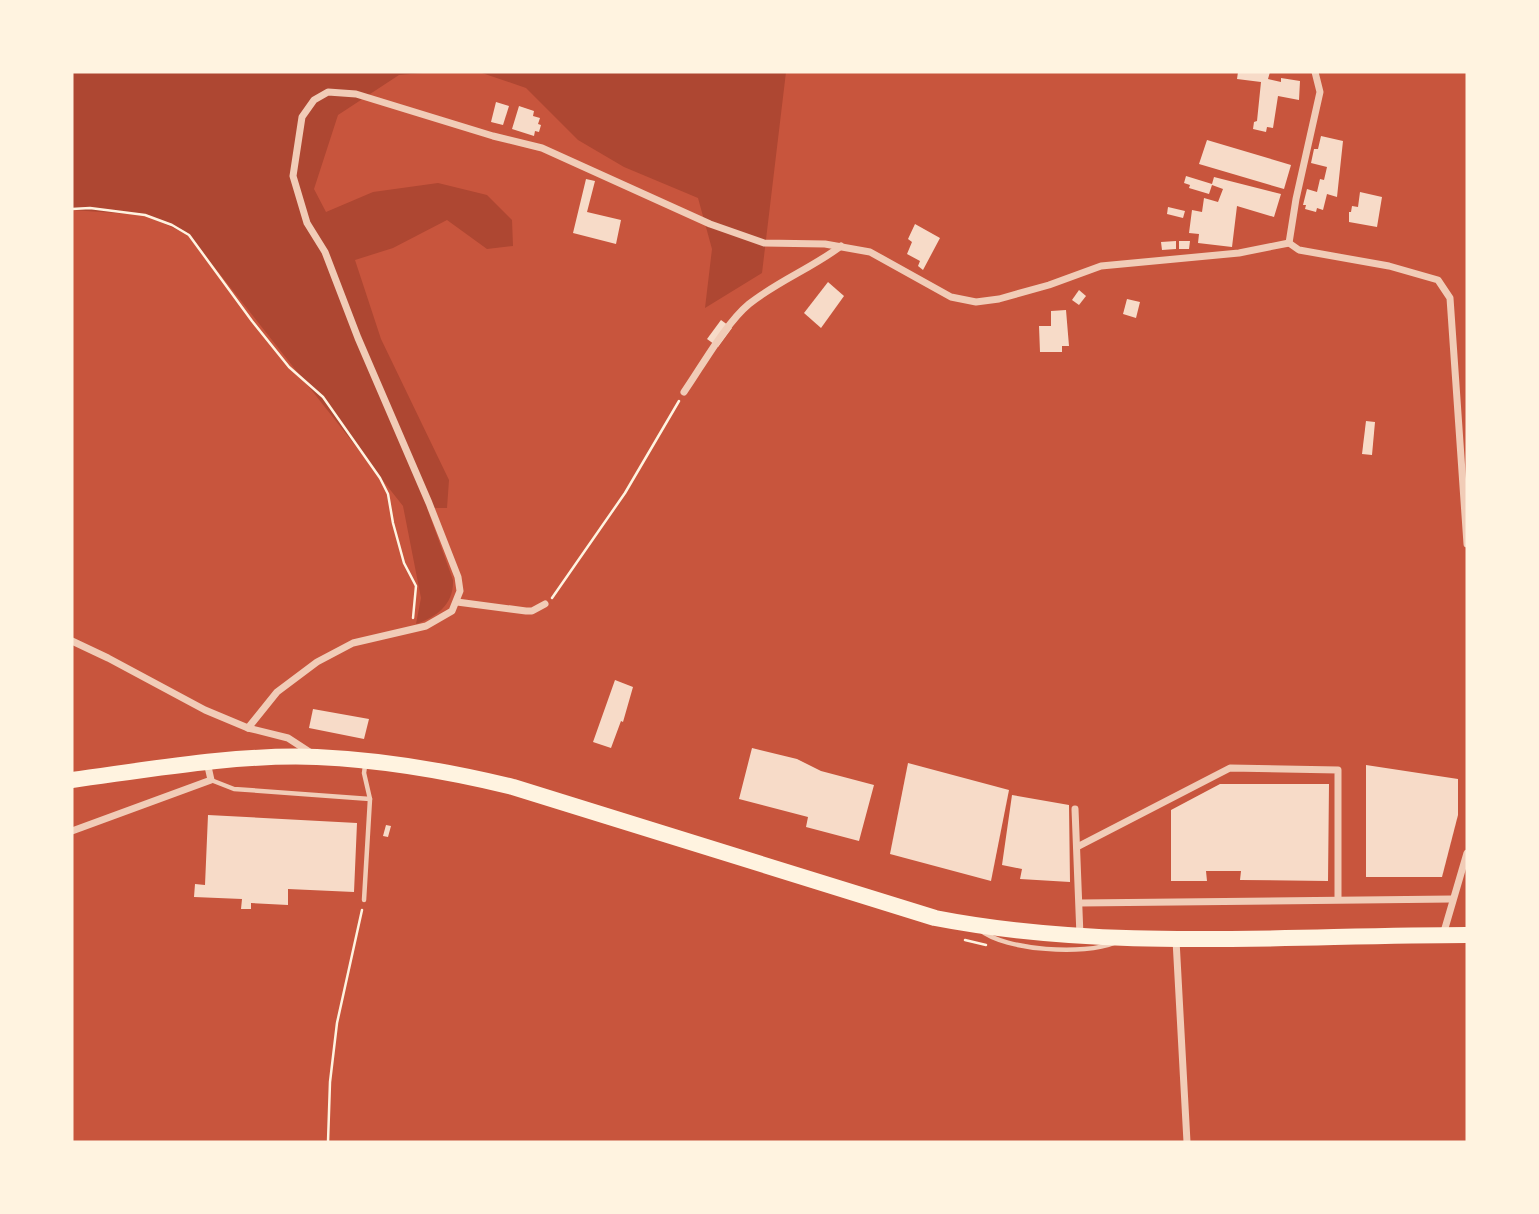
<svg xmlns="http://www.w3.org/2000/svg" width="1539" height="1214" font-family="'Fira Sans',sans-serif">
<rect width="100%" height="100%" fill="#c8553d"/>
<!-- green -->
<g fill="#ae4732">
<path d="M72 72H435L399 75 338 115 314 189 326 212 373 192 438 183 487 195 512 220 513 246 487 249 447 220 393 248 355 260 381 339 449 480 447 508H427L453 580C454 604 437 617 416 624L421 598 403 506 189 235 145 215 72 210Z"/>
<polygon points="479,72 786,72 762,273 705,308 712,249 698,198 624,167 578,140 526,88"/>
</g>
<!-- building -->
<g fill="#f7dbc8">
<polygon points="1238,72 1270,72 1268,79 1281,82 1281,78 1300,81 1299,100 1278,96 1273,128 1267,127 1266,132 1253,129 1254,122 1257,121 1261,82 1237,79"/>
<polygon points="496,102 509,106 503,125 491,122"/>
<polygon points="519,106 534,111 533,116 540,118 538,124 541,125 539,132 535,131 534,136 512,129"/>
<polygon points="1321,136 1343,141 1337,197 1327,194 1323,210 1317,208 1316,212 1305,209 1306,205 1303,205 1307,189 1317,192 1320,179 1324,180 1327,167 1311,163 1314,149 1318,149"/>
<polygon points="1207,140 1291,165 1284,189 1199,164"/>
<polygon points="1186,176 1212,184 1214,177 1281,194 1274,217 1237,206 1232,247 1198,243 1199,234 1189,233 1192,210 1202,212 1204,198 1218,202 1223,189 1212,185 1209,194 1189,188 1190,185 1184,183"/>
<polygon points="586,179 595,181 587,212 621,220 616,244 573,233"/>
<polygon points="1360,192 1382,197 1377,227 1349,222 1349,212 1351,212 1352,206 1358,207"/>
<polygon points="1168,207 1185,211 1183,218 1167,214"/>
<polygon points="915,224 940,238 923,270 918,266 920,261 907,254 912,242 908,239"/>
<polygon points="1176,241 1176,249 1162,250 1161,242"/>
<polygon points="1179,241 1190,241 1189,249 1179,249"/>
<polygon points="828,282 844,296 821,328 804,313"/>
<polygon points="1079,290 1086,296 1079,305 1072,300"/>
<polygon points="1127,299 1140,302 1136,318 1123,314"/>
<polygon points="1066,310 1069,346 1062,346 1062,352 1040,352 1039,326 1051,326 1051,311"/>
<polygon points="721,320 732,328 718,347 707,339"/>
<polygon points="1366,421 1375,422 1372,455 1362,454"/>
<polygon points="615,680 633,687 623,722 621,721 611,748 593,742"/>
<polygon points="313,709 369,719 364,739 309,728"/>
<polygon points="752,748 797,759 821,771 874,785 859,841 806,827 808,817 739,799"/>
<polygon points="908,763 1009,790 991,881 890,854"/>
<polygon points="1366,765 1458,779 1458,815 1442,877 1366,877"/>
<polygon points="1220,784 1329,784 1328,881 1240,880 1241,871 1206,871 1207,881 1171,881 1171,810"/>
<polygon points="1012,795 1069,805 1070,882 1020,879 1022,869 1002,865"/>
<polygon points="208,815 357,823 354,892 288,889 288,905 251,903 251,909 241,909 242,899 194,897 195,884 205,885"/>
<polygon points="386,825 391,826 388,837 383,836"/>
</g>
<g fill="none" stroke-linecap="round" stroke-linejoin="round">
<!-- path -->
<g stroke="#fff3e0" stroke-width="2.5">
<polyline points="72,209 90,208 145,215 172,225 189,235 252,321 289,367 323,397 380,478 388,494 393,523 404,563 416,586 413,618"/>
<polyline points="552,598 625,493 679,401"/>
<polyline points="965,940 986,945"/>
<polyline points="328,1142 330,1082 337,1023 362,910"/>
</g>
<!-- service -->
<g stroke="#f1ccb7" stroke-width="4.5">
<polyline points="211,780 234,789 370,799"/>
<polyline points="364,900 370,799 364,773 365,766"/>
<path d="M980 930C1006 951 1085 955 1114 943"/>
</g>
<!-- minor -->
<g stroke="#f1ccb7" stroke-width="7">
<polyline points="1289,243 1296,199 1320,92 1315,72"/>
<path d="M684 392C702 366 726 323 749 304 778 281 812 268 841 246"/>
<polyline points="457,602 526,611 532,611 545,604"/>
<polyline points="72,641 108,658 205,710 248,728 288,738 311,753"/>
<polyline points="248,728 277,692 317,662 353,643 426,626 452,611 460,591 458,577 429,503 358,338 325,252 307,223 293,176 302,117 314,100 328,92 356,94 493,136 542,148 710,224 764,243 825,244 870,252 951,297 976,302 999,299 1049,285 1101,266 1239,253 1289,243 1299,250 1389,266 1438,280 1450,298 1467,544"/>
<polyline points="1075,809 1080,936"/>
<polyline points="72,831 211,780 207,762"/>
<polyline points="1077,847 1230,768 1338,770 1338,899"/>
<polyline points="1080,903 1452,899"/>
<polyline points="1443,935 1467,853"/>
<polyline points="1176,940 1187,1142"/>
</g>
<!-- primary -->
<path stroke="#fff3e0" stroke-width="16" d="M72 780C153 769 235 754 317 757 384 760 448 771 513 787L935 918C1110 952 1290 935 1467 935"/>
</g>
<!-- border -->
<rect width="1539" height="1214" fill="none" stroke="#fff3e0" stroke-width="147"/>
</svg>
